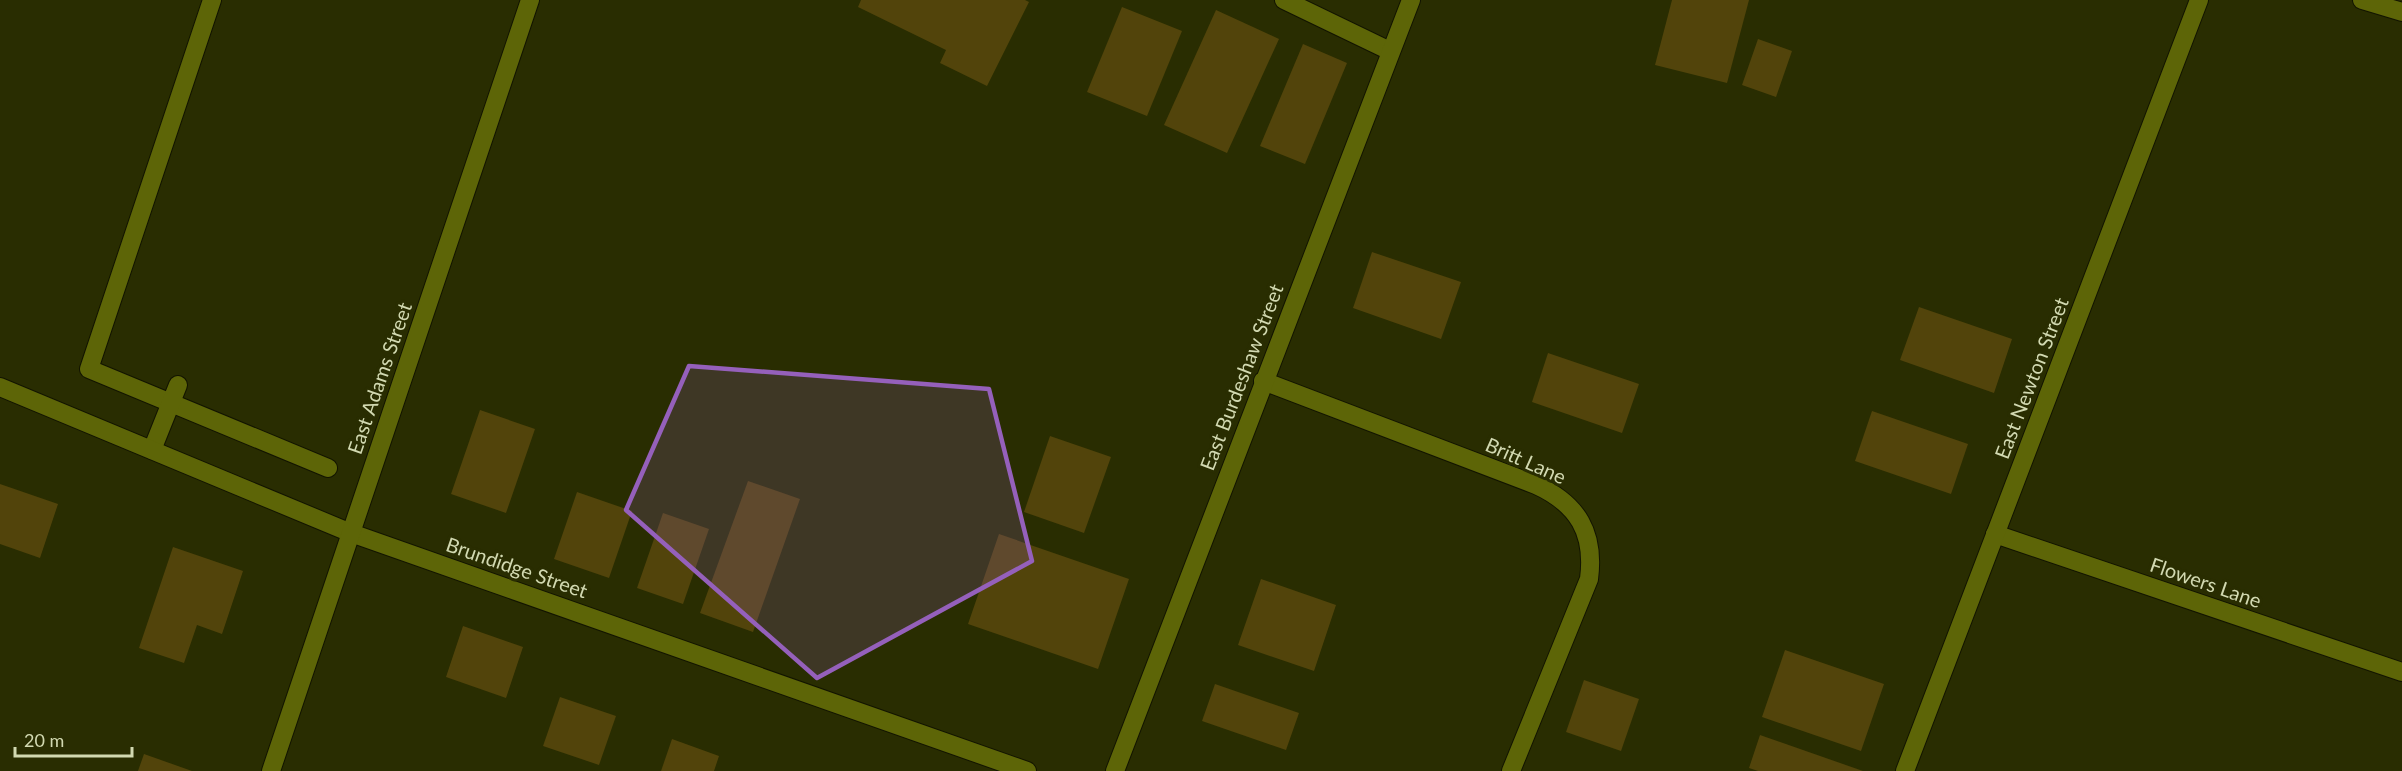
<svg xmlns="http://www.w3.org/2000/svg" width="2402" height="771" font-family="Lato,sans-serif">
<rect width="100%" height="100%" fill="#292d01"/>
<!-- building -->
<g fill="#52440b">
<polygon points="861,0 1025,0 1029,2 987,86 940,63 946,50 858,7"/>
<polygon points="1672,0 1749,0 1727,83 1655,65"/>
<polygon points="1122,7 1182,31 1147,116 1087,92"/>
<polygon points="1216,10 1279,39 1227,153 1164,125"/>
<polygon points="1758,39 1792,51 1776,97 1742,85"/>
<polygon points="1303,44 1347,63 1305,164 1260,146"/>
<polygon points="1372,252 1461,282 1441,339 1353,308"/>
<polygon points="1919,307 2012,339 1994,393 1900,360"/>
<polygon points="1548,353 1639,384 1622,433 1532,402"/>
<polygon points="480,410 535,429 506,513 451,494"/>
<polygon points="1872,411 1968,444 1951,494 1855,461"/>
<polygon points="1050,436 1111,457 1084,533 1024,512"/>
<polygon points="748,481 800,499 753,632 700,613"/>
<polygon points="0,484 58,504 40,558 0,544"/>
<polygon points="577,492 632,511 609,578 554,559"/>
<polygon points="663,513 709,529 683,604 637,588"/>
<polygon points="999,534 1129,579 1098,669 968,624"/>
<polygon points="173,547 243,571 222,634 197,625 184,663 139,648"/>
<polygon points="1261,579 1336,605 1314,671 1238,645"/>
<polygon points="463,626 523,647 506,698 446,677"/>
<polygon points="1785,650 1884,684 1861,751 1762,717"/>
<polygon points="1584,680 1639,699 1621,751 1566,732"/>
<polygon points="1215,684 1299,713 1286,750 1202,721"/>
<polygon points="560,697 616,716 599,765 543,746"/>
<polygon points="1760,735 1863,771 1758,771 1749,768"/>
<polygon points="672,739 719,756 714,771 661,771"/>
<polygon points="144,754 192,771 138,771"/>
</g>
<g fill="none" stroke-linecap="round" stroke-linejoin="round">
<defs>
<g id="service">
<polyline points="212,0 89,369 328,468"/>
<polyline points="152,450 178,385"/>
</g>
<g id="minor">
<polyline points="1284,0 1390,51"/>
<polyline points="2362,0 2402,12"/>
<path d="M1263 381 1536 485C1578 504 1595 533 1589 579L1511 771"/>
<polyline points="0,387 351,533 1027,771"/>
<polyline points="1995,534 2402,672"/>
<polyline points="271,771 530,0"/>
<polyline points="1905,771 2199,0"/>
</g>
<polyline id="tertiary" points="1115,771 1411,0"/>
</defs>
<!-- service casing -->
<use href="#service" stroke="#121400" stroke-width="20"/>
<!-- minor casing -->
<use href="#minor" stroke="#121400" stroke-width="20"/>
<!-- tertiary casing -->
<use href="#tertiary" stroke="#121400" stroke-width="20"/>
<!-- service -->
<use href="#service" stroke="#5d6507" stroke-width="18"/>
<!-- minor -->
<use href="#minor" stroke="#5d6507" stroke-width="18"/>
<!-- tertiary -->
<use href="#tertiary" stroke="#5d6507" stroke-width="18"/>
</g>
<!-- marked area -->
<path fill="#9560bb" fill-opacity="0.2" stroke="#9560bb" stroke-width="4.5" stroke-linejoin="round" d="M689 366 989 389 1032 561 817 678 626 510Z"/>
<g text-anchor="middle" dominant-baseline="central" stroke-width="6" stroke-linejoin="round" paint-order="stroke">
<!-- street labels -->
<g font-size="20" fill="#d2d9b1" stroke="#292d01">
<text transform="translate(1241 377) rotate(-69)">East Burdeshaw Street</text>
<text transform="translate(379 378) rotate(-71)">East Adams Street</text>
<text transform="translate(2031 378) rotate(-69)">East Newton Street</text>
<text transform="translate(1526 460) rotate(24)">Britt Lane</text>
<text transform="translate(517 567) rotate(19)">Brundidge Street</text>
<text transform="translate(2206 582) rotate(19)">Flowers Lane</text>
</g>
</g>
<!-- scale -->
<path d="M15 747v9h117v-9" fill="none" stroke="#d2d9b1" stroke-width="3"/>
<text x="24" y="747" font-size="18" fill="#d2d9b1" stroke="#292d01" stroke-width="4.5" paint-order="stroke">20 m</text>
</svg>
